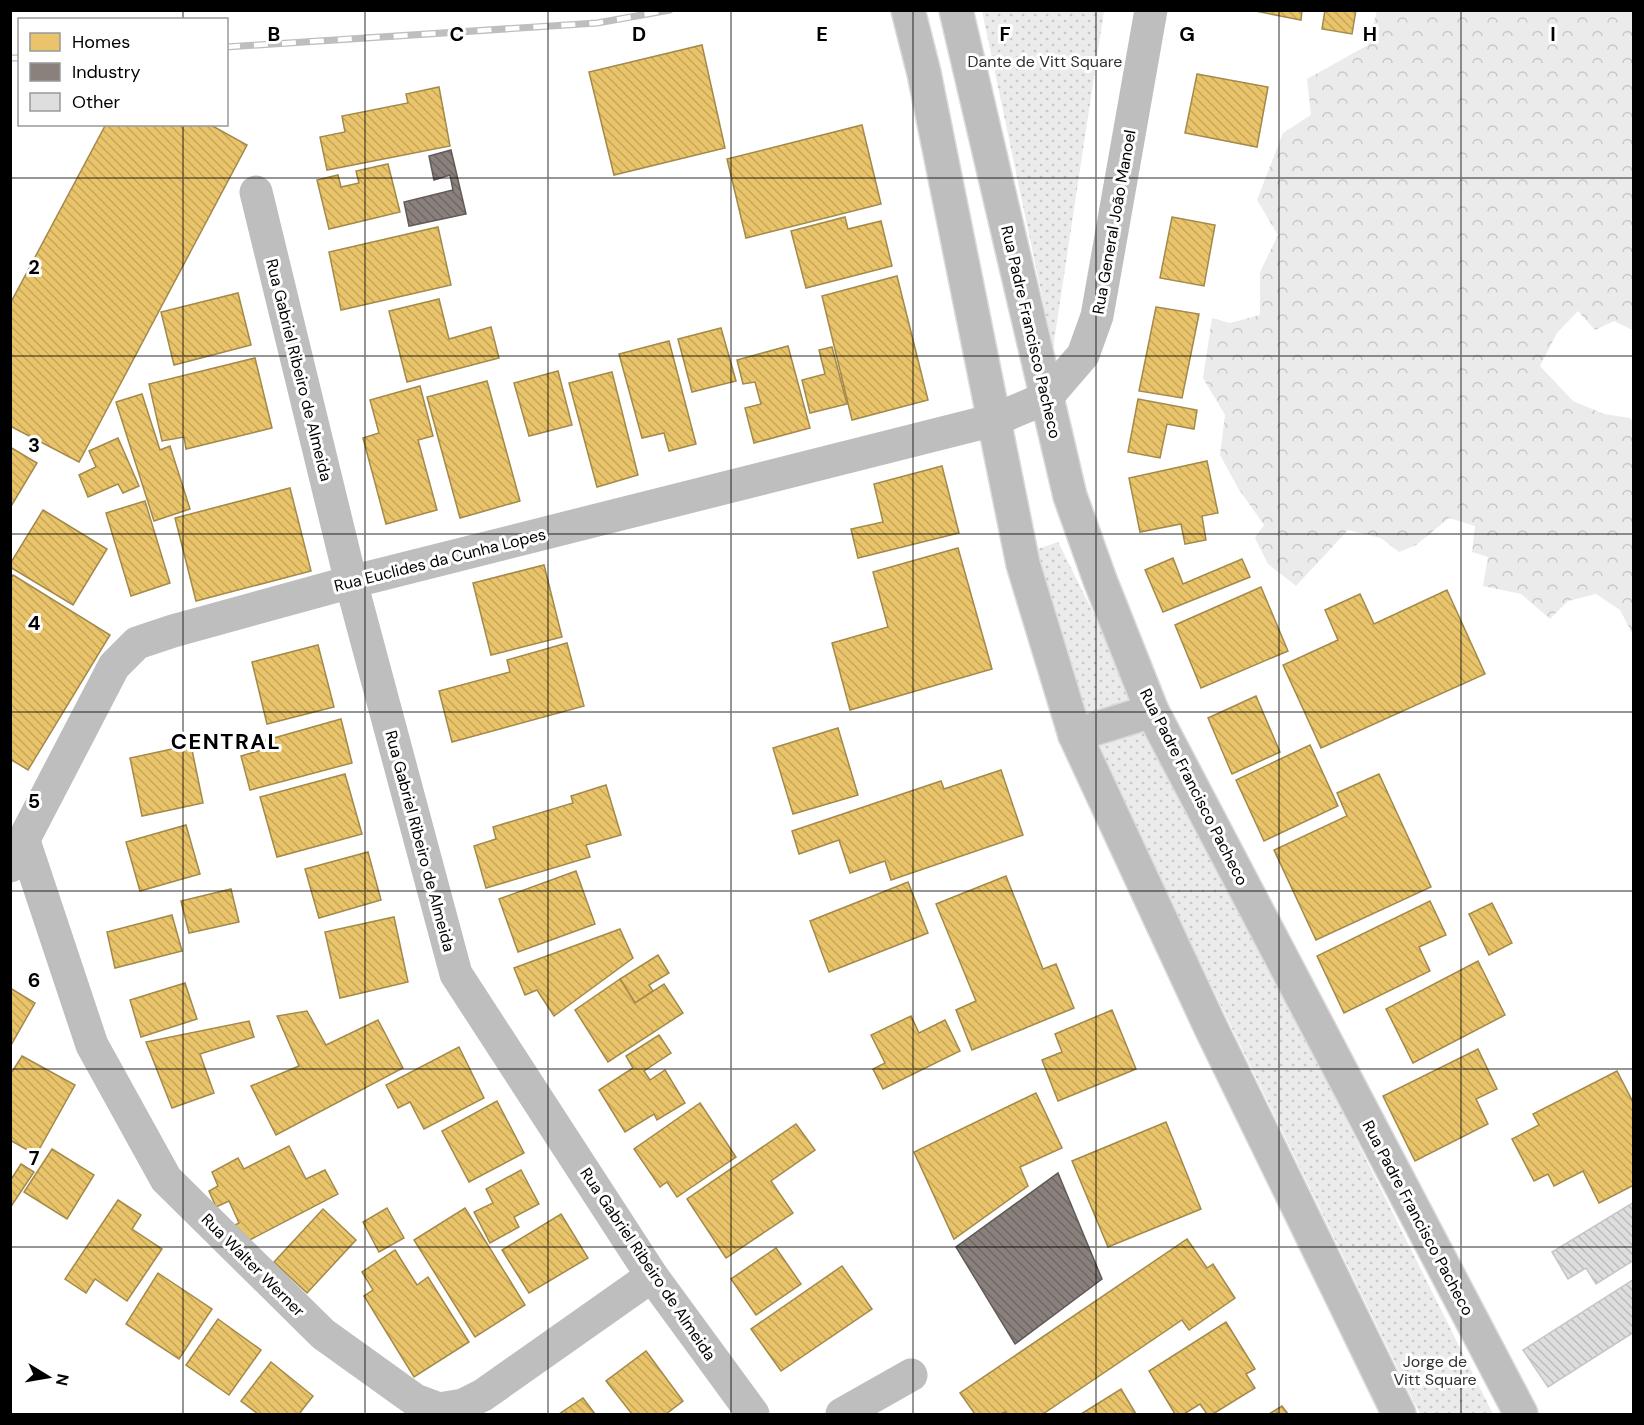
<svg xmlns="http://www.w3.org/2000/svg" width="1644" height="1425" font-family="'DM Sans',sans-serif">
<defs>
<pattern id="forest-crowns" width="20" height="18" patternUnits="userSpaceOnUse" patternTransform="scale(1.5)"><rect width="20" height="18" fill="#ebebeb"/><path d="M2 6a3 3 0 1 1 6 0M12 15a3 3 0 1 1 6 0" fill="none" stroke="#c8c8c8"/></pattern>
<pattern id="park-dots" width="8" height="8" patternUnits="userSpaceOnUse" patternTransform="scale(1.5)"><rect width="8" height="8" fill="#ebebeb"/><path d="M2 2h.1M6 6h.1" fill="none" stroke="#c8c8c8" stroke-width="1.8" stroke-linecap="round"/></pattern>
<pattern id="homes-back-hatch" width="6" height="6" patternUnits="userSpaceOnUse" patternTransform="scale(1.5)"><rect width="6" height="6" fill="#e9c46a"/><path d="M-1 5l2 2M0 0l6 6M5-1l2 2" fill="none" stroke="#c6a75a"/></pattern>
<pattern id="industry-back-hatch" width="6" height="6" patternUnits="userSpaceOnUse" patternTransform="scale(1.5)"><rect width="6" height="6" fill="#8a817c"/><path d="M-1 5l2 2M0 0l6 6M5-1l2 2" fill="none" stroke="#6e6763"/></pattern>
<pattern id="building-back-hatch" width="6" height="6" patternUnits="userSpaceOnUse" patternTransform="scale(1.5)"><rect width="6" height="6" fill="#dedede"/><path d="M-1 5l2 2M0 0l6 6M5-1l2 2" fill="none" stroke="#bdbdbd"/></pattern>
</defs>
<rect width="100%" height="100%" fill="#fff"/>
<!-- forest -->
<polygon fill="url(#forest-crowns)" points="1377,11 1633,11 1633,330 1614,321 1595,330 1578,311 1557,333 1540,366 1573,401 1604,414 1630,418 1633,422 1633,635 1620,610 1596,594 1568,601 1550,619 1521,594 1483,586 1488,557 1472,552 1475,526 1449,518 1416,545 1399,552 1381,538 1348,530 1296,586 1268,564 1255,538 1264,525 1238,488 1220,455 1225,415 1203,378 1212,318 1230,323 1260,315 1260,272 1278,235 1257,200 1283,133 1311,115 1307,79 1368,45"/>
<!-- park -->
<g fill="url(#park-dots)">
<polygon points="982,11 1104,11 1053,348"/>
<polygon points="1058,542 1493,1414 1420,1414 1076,708 1029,552"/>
</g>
<!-- homes -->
<g fill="url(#homes-back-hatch)" stroke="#a3894a" stroke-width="1.5">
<polygon points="1250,10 1302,10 1301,20"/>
<polygon points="1325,10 1356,10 1352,34 1322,29"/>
<polygon points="702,45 725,148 614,175 589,72"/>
<polygon points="1197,74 1268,87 1257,147 1185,133"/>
<polygon points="439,87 450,146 327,170 320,137 345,132 342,116 408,103 406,94"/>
<polygon points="106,124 209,124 247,145 79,462 10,426 10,304"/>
<polygon points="862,125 881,204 746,238 727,159"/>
<polygon points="388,164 400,212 329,229 317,180 338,175 341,187 359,183 356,171"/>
<polygon points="845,217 848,229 881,221 892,266 806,288 791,231"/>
<polygon points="1172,217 1215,225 1204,286 1160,278"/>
<polygon points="438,227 451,285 341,310 329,252"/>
<polygon points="897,276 928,400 852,420 822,296"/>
<polygon points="238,293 251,345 174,365 161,312"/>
<polygon points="439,299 449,339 491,327 499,358 407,382 389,311"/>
<polygon points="1156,307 1199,314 1182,398 1139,391"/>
<polygon points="721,328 736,381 692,392 678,339"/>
<polygon points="669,341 696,444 669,451 664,433 642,438 619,354"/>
<polygon points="788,346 810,428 754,443 745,408 761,404 755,382 743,384 737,360"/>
<polygon points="832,347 847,404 810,413 802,380 825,374 819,350"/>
<polygon points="255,358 272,428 186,449 184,437 162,441 149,384"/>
<polygon points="558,371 572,425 529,436 514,383"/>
<polygon points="612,372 638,475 597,487 569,383"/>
<polygon points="487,381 520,501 460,518 427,397"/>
<polygon points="420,386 433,436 418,440 437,510 386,524 363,438 379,433 370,400"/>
<polygon points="142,394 160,450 170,446 190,509 154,521 116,402"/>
<polygon points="1138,399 1197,410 1194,429 1167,424 1160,458 1128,452"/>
<polygon points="118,438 139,486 123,493 118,484 88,497 79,475 96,467 89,451"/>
<polygon points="10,447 37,463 10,508"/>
<polygon points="1207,461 1218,513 1202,516 1206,540 1185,544 1181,524 1140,532 1129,478"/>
<polygon points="942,466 959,533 858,558 851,529 883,522 874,484"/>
<polygon points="290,488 311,571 196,601 175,518"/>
<polygon points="145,501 170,583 131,596 106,513"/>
<polygon points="43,510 107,549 73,605 10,567 10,564"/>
<polygon points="958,548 992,669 850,710 832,643 888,627 873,572"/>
<polygon points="1173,558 1183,584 1242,559 1250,577 1163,612 1145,570"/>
<polygon points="544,565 562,637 491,655 473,583"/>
<polygon points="13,575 110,635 28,770 10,759 10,580"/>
<polygon points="1261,587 1288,651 1201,688 1175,625"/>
<polygon points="1447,590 1485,674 1321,748 1283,665 1338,640 1325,610 1360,594 1374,624"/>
<polygon points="567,643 584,706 452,742 439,691 510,672 507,660"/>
<polygon points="318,645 334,707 267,724 252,662"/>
<polygon points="1256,696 1280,752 1232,774 1208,718"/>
<polygon points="341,719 352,763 250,790 241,756 265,749 263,741"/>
<polygon points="838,728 858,795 793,814 773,748"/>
<polygon points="191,745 203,803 142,816 130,758"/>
<polygon points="1310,745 1338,806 1264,841 1236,780"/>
<polygon points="1001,770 1023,835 891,880 885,861 850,873 839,840 799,854 792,831 941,781 944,789"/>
<polygon points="345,774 362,834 277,857 260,797"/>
<polygon points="1379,774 1431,887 1316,940 1274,850 1347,816 1337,793"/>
<polygon points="606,785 621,835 586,845 590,857 486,888 474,846 496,839 493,827 573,803 571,796"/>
<polygon points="186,825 200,874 140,891 126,842"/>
<polygon points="368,852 381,900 319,918 305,869"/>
<polygon points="576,871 595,924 518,952 499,899"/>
<polygon points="1006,876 1043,969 1056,964 1074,1008 972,1050 956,1010 976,1001 936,904"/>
<polygon points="908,882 928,933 829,972 810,921"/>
<polygon points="231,889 239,922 189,933 181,901"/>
<polygon points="1430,901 1446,935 1419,947 1430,971 1344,1013 1317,956"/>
<polygon points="1492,903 1512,943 1489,955 1469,914"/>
<polygon points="172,915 182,951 115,968 107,932"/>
<polygon points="394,917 408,982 340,998 325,932"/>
<polygon points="620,929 633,958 554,1016 537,990 525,995 514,968"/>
<polygon points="658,955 669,973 649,985 653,991 635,1003 620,979"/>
<polygon points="1478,961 1505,1015 1413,1063 1386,1009"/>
<polygon points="620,979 635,1003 664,984 683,1013 608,1062 575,1010"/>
<polygon points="185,983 197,1019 141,1037 130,1000"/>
<polygon points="10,988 35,1003 10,1047"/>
<polygon points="1112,1010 1136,1069 1058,1101 1042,1060 1062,1052 1055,1034"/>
<polygon points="307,1011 326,1045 378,1020 403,1068 276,1135 251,1086 299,1066 277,1016"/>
<polygon points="911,1016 919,1033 945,1020 960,1051 883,1089 873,1069 885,1063 871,1035"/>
<polygon points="249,1021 254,1037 200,1054 214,1093 172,1108 146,1042"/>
<polygon points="659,1035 671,1053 644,1071 650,1080 665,1070 685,1103 657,1120 654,1114 625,1132 599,1090 633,1068 626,1056"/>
<polygon points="459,1047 484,1098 424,1129 410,1102 398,1108 386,1085"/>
<polygon points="1478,1049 1497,1089 1476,1099 1488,1124 1415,1161 1383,1096"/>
<polygon points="22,1056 75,1085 36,1155 10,1140 10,1075"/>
<polygon points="1617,1071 1634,1104 1634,1185 1599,1203 1583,1171 1554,1186 1548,1174 1534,1181 1512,1139 1539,1125 1533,1114"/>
<polygon points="1036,1093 1062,1148 1020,1167 1028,1186 954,1239 914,1152"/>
<polygon points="497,1101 524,1153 469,1182 442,1131"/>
<polygon points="700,1103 736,1157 677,1197 667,1182 660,1187 634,1149"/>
<polygon points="1166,1122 1201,1209 1108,1247 1072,1161"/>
<polygon points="796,1124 815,1150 771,1181 793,1213 726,1258 687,1199"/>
<polygon points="289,1146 306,1179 325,1170 338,1194 242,1244 233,1226 239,1223 229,1201 216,1207 209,1191 218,1186 212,1172 238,1158 244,1169"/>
<polygon points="52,1149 94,1175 67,1219 24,1192"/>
<polygon points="21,1164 34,1172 10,1208 10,1181"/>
<polygon points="521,1170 539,1204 514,1217 519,1227 490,1243 474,1212 493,1203 486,1189"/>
<polygon points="118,1200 141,1215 132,1229 162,1249 127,1301 95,1279 86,1293 65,1279"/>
<polygon points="387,1208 404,1238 379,1252 363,1222"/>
<polygon points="465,1208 525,1305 475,1337 414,1240"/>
<polygon points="323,1209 356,1240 307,1293 274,1262"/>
<polygon points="561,1214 588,1258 529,1293 502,1250"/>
<polygon points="1187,1239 1207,1268 1213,1264 1235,1298 1189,1330 1182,1320 1043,1414 1007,1414 1005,1412 1001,1414 975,1414 960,1393"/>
<polygon points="776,1248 801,1284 756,1315 731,1279"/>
<polygon points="395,1250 417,1285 428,1277 469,1342 414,1377 364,1296 373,1290 362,1272"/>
<polygon points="842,1266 872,1309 781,1371 751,1329"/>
<polygon points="158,1273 212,1309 179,1359 126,1324"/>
<polygon points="218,1319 261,1350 229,1395 186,1365"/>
<polygon points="1226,1322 1255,1369 1246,1374 1255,1388 1213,1414 1207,1414 1200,1404 1184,1414 1175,1414 1149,1371"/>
<polygon points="646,1351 683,1401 666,1414 632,1414 606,1381"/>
<polygon points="271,1362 313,1396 299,1414 258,1414 241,1401"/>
<polygon points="1121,1389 1136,1414 1081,1414"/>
<polygon points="583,1398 595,1414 559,1414"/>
<polygon points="1282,1406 1288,1414 1269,1414"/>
</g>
<!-- industry -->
<g fill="url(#industry-back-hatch)" stroke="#615a57" stroke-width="1.5">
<polygon points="451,150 466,214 409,226 404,202 453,190 450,175 434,180 429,156"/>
<polygon points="1058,1173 1102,1279 1015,1344 956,1247"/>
</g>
<!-- building -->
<g fill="url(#building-back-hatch)" stroke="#c6c6c6" stroke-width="1.5">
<polygon points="1634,1202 1634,1260 1596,1284 1586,1268 1568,1279 1552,1252"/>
<polygon points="1634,1279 1634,1332 1548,1387 1523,1350"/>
</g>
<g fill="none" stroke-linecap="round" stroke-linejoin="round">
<defs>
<g id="major">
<polyline points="908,10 924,73 1023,564 1075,735 1211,1028 1399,1414"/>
<polyline points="956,10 1070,496 1100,580 1152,711 1521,1414"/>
<polyline points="1075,735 1152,711"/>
</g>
</defs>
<!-- major casing -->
<use href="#major" stroke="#dbdbdb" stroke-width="36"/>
<!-- minor -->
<g stroke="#bebebe" stroke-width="33">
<polyline points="256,192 351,582 456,974 652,1276 753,1414"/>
<polyline points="24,841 92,1045 166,1179 323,1334 415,1400 439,1409 463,1405 483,1395 652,1276"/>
<polyline points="10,866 114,666 137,643 173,631 351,582 994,420 1046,398 1083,355 1097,316 1151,10"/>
<polyline points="842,1414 911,1375"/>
</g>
<!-- major -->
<use href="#major" stroke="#bebebe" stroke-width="33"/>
<defs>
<g id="rail">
<polyline points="226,47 597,23 670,10"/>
<polyline points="10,58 20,58"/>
</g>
</defs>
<!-- rail casing -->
<use href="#rail" stroke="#bebebe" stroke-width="7"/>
<!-- rail -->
<use href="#rail" stroke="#fff" stroke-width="4.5" stroke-dasharray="14" stroke-linecap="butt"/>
</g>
<!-- grid -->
<path fill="none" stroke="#000" stroke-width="1.5" stroke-opacity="0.55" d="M183 10V20M365 10V1414M548 10V1414M731 10V1414M913 10V1414M1096 10V1414M1279 10V1414M1461 10V1414M183 124V1414M10 178H1634M10 356H1634M10 534H1634M10 712H1634M10 891H1634M10 1069H1634M10 1247H1634"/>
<g text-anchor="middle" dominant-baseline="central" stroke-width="6" stroke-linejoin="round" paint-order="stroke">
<!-- park labels -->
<g font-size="16" fill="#313131" stroke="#fff">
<text x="1045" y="61">Dante de Vitt Square</text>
<text x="1435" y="1361">Jorge de<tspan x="1435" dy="18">Vitt Square</tspan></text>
</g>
<!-- street labels -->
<g font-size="16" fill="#000" stroke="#fff">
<text transform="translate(1114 222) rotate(-80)">Rua General João Manoel</text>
<text transform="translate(1031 332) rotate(77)">Rua Padre Francisco Pacheco</text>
<text transform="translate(299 370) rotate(76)">Rua Gabriel Ribeiro de Almeida</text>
<text transform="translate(440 560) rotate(-14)">Rua Euclides da Cunha Lopes</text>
<text transform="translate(1194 787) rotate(63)">Rua Padre Francisco Pacheco</text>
<text transform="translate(420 841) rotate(75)">Rua Gabriel Ribeiro de Almeida</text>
<text transform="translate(1418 1218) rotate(62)">Rua Padre Francisco Pacheco</text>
<text transform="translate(648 1264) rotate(56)">Rua Gabriel Ribeiro de Almeida</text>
<text transform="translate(253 1265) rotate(45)">Rua Walter Werner</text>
</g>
<!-- district labels -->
<g font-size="22" font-weight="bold" letter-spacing="1.5" fill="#000" stroke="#fff">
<text x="226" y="741">CENTRAL</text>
</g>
</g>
<g font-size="20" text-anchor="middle" font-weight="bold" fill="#000" stroke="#fff" stroke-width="6" stroke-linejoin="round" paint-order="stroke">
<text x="274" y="41">B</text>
<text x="457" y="41">C</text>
<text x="639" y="41">D</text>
<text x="822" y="41">E</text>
<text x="1005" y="41">F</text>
<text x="1187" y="41">G</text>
<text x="1370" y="41">H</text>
<text x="1553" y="41">I</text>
<text x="34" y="274">2</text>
<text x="34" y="452">3</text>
<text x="34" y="630">4</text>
<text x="34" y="808">5</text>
<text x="34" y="987">6</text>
<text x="34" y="1165">7</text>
</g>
<!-- border -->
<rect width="1644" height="1425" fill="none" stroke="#000000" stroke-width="24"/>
<!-- legend -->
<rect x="18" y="18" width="210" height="108" fill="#ffffff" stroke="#999999" stroke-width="1.5"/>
<rect x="30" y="33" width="30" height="18" fill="#e9c46a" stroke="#999999" stroke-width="1.5"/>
<text x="72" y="48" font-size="18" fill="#000000">Homes</text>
<rect x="30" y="63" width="30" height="18" fill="#8a817c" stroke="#999999" stroke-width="1.5"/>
<text x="72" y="78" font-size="18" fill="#000000">Industry</text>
<rect x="30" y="93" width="30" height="18" fill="#dedede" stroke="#999999" stroke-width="1.5"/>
<text x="72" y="108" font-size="18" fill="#000000">Other</text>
<!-- north arrow -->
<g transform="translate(48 1377) rotate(101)" stroke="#ffffff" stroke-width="4.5" paint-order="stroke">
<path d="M0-4.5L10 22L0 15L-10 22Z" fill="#000000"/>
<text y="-9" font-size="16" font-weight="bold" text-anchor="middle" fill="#000000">N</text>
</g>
</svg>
